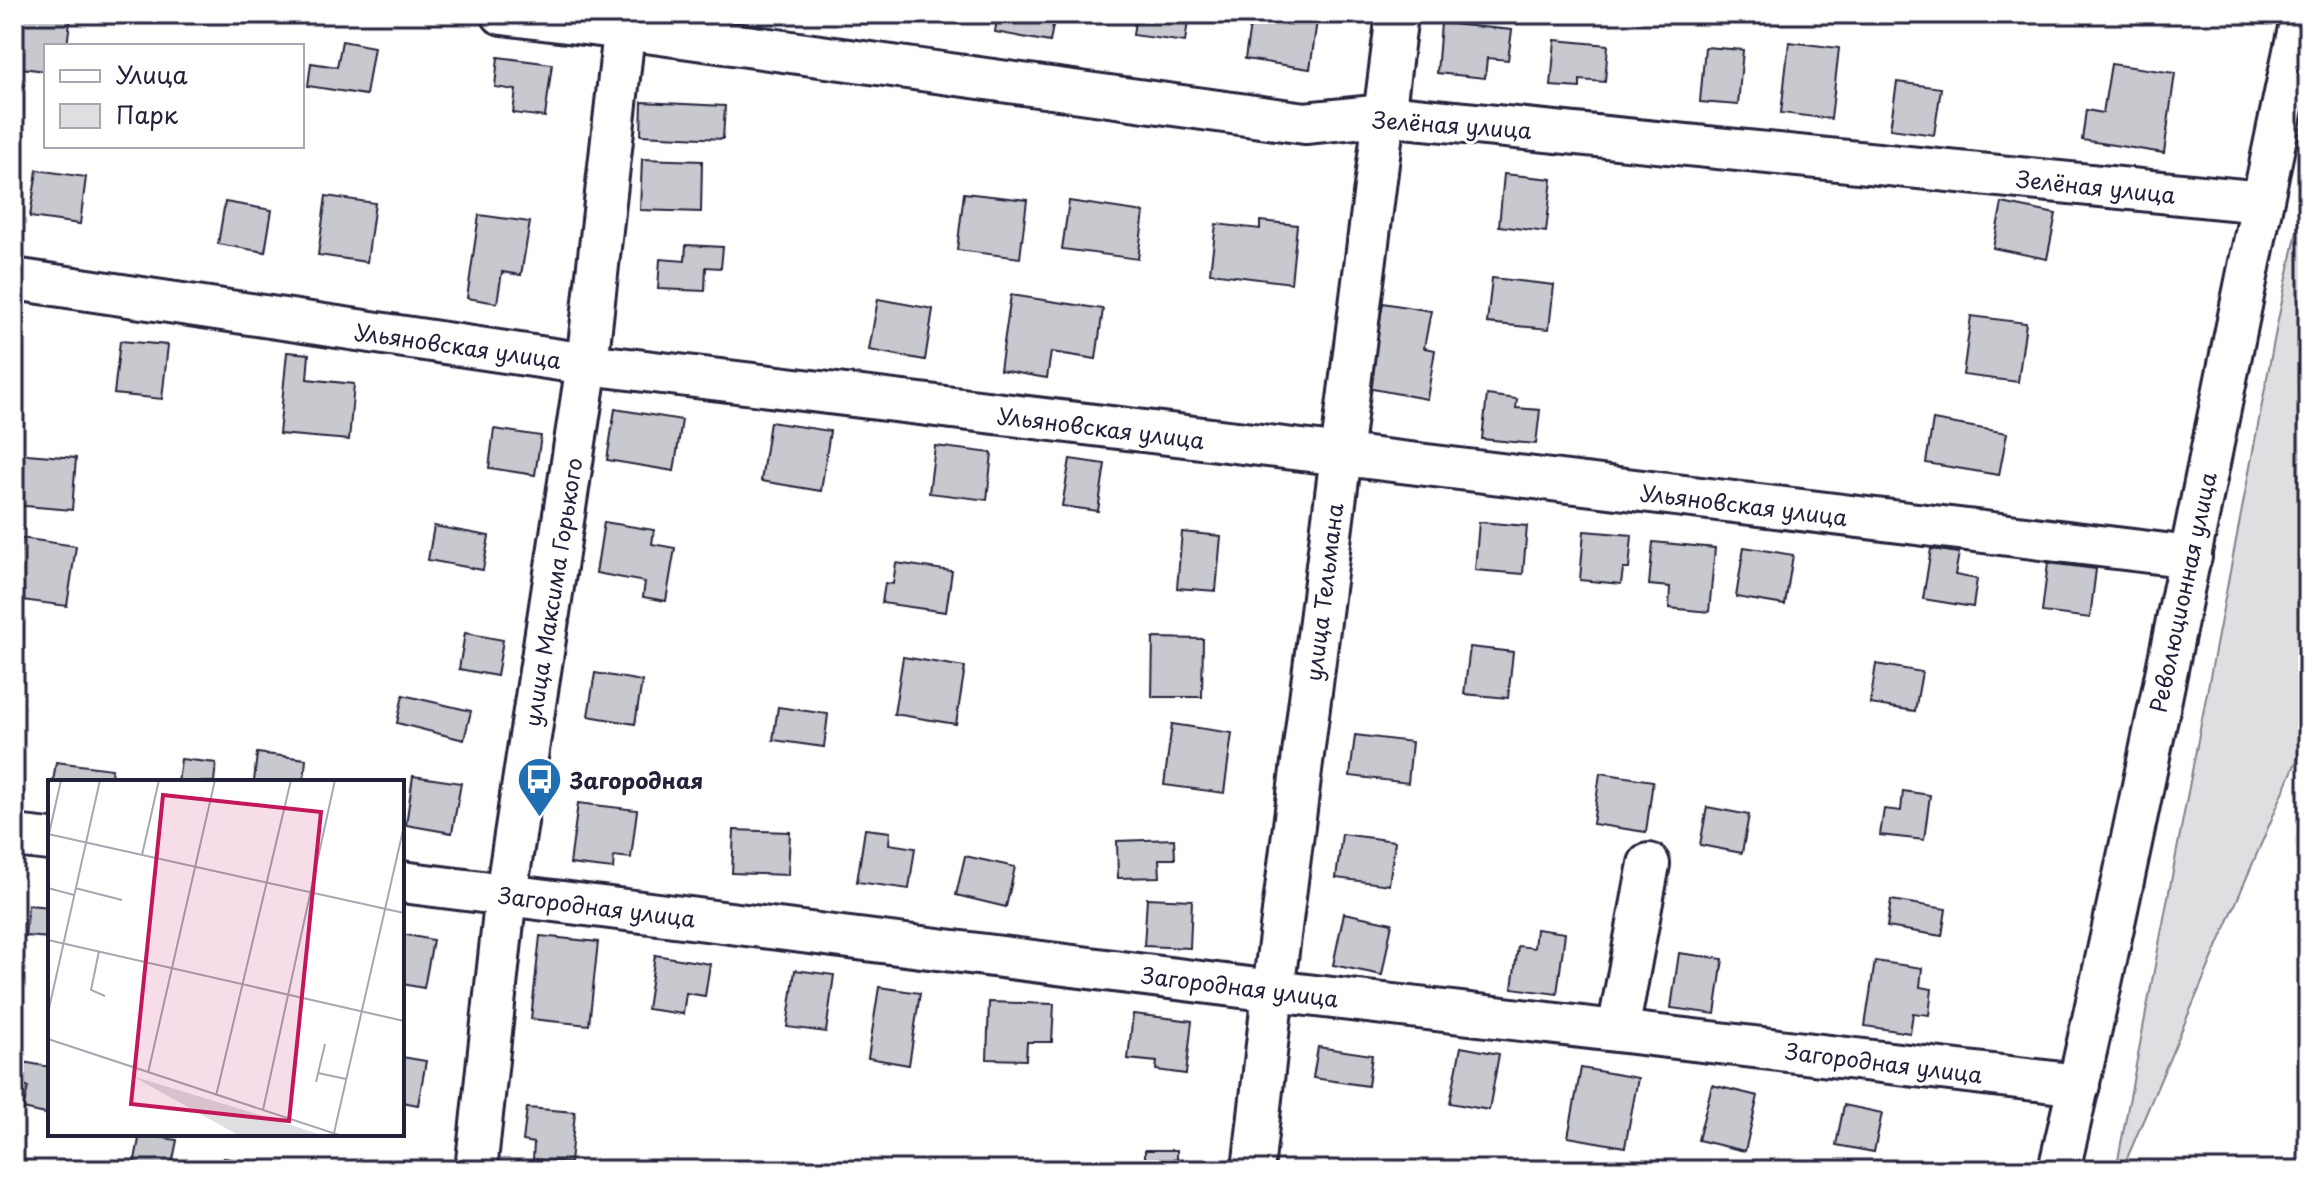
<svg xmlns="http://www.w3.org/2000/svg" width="2322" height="1184" font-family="'Playpen Sans',sans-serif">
<rect width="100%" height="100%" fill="#fff"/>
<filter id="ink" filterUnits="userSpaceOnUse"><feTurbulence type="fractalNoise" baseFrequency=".0125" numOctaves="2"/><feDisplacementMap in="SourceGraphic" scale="16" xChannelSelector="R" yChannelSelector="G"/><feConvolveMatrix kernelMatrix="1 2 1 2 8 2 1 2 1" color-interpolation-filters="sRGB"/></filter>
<g filter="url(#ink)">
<!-- green -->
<polygon fill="#dfdfe2" stroke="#80808e" stroke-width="2" points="2308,179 2308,734 2122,1170 2116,1170 2278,320"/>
<!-- building -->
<g fill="#c8c8cf" stroke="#22223b" stroke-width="2">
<polygon points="15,14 71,14 67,46 46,46 46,71 14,67"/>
<polygon points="998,14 1055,14 1050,42 995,32"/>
<polygon points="1136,14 1189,14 1185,42 1133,35"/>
<polygon points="1282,14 1318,14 1310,69 1245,59 1251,18 1281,22"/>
<polygon points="1441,23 1512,30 1508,60 1487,58 1485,78 1437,73"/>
<polygon points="1555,40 1608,45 1605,82 1580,80 1580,88 1551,86"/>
<polygon points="342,41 374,47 366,95 308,86 311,63 337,67"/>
<polygon points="1789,42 1839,48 1831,119 1781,113"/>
<polygon points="1705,47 1743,50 1738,105 1700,102"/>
<polygon points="498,57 552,64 545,117 513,113 516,90 495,87"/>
<polygon points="2111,64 2175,73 2164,153 2082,140 2086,110 2103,113"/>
<polygon points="1897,82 1941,88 1934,135 1890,129"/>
<polygon points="642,102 725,106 723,139 641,135"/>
<polygon points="642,159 702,161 701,212 640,210"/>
<polygon points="37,170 86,177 80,224 30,217"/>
<polygon points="1504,174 1552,179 1546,232 1499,226"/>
<polygon points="964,193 1027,200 1020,258 957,250"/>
<polygon points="326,196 375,203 367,262 318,255"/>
<polygon points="1069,201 1144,212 1138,259 1062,249"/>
<polygon points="225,202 272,210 265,252 218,244"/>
<polygon points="2002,203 2056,214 2047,259 1993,248"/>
<polygon points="479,215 530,222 521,275 502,272 497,303 467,298"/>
<polygon points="1260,221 1297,225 1291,283 1210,273 1216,224 1260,229"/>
<polygon points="686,245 723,247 721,268 706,267 705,291 658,289 660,259 685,261"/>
<polygon points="1492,278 1554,285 1549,329 1487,323"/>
<polygon points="1011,295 1103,309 1096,359 1051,352 1047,378 1000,370"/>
<polygon points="878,299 933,309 925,360 869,350"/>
<polygon points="1383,303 1431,311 1424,348 1435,350 1427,399 1367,388"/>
<polygon points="1971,316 2026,323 2018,382 1963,375"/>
<polygon points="120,341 168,345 162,399 114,394"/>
<polygon points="287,352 309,354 307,379 354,384 349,440 279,434"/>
<polygon points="1487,395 1517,399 1516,408 1540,410 1536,444 1482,439"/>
<polygon points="615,409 682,420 674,471 607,460"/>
<polygon points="1933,420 2007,433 1999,475 1926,463"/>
<polygon points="770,422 830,431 821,491 761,481"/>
<polygon points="494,429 541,436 535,475 489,468"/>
<polygon points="935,446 992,453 987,500 929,493"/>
<polygon points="14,453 76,458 72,510 14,505"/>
<polygon points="1070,459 1105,464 1098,511 1062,506"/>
<polygon points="604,522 654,530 652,544 675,548 666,601 643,597 645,582 596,573"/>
<polygon points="1479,522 1527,526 1523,574 1475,570"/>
<polygon points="434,526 489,536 483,570 428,560"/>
<polygon points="1584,531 1632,535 1629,569 1623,569 1621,584 1580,580"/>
<polygon points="1182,532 1221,536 1216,591 1177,588"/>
<polygon points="21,538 76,546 67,606 14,599"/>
<polygon points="1653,542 1715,548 1709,612 1669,608 1670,587 1649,585"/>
<polygon points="1744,547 1793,555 1785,605 1736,597"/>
<polygon points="1931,549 1959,553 1955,575 1977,579 1973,607 1923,599"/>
<polygon points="896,563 952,571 946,612 882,603 885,583 893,584"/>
<polygon points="2048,563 2096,569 2090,618 2042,612"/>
<polygon points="465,633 503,640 497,676 459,669"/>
<polygon points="1153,638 1203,639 1202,697 1152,697"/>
<polygon points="1470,647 1513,652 1508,698 1464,694"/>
<polygon points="903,657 965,667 956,724 894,714"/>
<polygon points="1876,664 1922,672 1915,711 1870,704"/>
<polygon points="595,673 642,681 635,724 588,716"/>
<polygon points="403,695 471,711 464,740 397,723"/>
<polygon points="778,707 828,714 824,747 773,740"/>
<polygon points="1172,724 1232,733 1224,793 1164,785"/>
<polygon points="1355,735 1412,742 1408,783 1350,776"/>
<polygon points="257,753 306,759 304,782 254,782"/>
<polygon points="181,759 216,763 214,782 178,782"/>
<polygon points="56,762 112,769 110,782 53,782"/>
<polygon points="1600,773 1653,781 1646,832 1593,824"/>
<polygon points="413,776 461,783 452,833 406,825"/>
<polygon points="1903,791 1930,795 1924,840 1880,835 1884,809 1901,811"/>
<polygon points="578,803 637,810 631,858 614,856 613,869 570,864"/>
<polygon points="1707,807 1749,815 1742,853 1700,845"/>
<polygon points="865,829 890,832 889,844 915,848 909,889 857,882"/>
<polygon points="734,830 790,832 788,875 732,873"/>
<polygon points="1342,834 1395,841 1389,885 1336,878"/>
<polygon points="1174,839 1175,859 1159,859 1160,877 1118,878 1117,841"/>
<polygon points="965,856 1015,867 1006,907 956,895"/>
<polygon points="1147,898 1192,900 1190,948 1144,946"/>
<polygon points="1891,900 1946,909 1942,936 1887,927"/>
<polygon points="28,905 50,907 50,938 25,936"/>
<polygon points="1344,913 1392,923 1382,975 1333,965"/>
<polygon points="1536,929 1565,933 1557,994 1512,988 1518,946 1534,948"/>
<polygon points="402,934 433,940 424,988 402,984"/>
<polygon points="540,936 598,942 589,1025 531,1019"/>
<polygon points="1679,953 1723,959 1715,1014 1671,1008"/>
<polygon points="655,955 710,964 705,996 686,993 683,1014 647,1009"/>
<polygon points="1875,961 1922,968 1920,987 1932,989 1929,1015 1913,1013 1910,1033 1865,1026"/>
<polygon points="795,970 834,975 826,1032 787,1027"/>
<polygon points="879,987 920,993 909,1065 868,1058"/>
<polygon points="989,1002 1054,1004 1052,1042 1027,1042 1026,1060 987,1059"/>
<polygon points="1133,1014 1192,1021 1186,1074 1156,1070 1157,1062 1128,1059"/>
<polygon points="1318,1047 1372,1055 1368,1086 1313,1078"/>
<polygon points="1461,1047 1499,1054 1489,1110 1450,1103"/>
<polygon points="402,1057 426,1061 418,1105 402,1102"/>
<polygon points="23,1062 50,1067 50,1115 23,1109 28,1087 18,1085"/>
<polygon points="1581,1068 1638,1078 1625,1147 1568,1137"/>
<polygon points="1712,1085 1758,1096 1745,1151 1698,1140"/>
<polygon points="1844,1105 1882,1113 1874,1152 1836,1145"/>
<polygon points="527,1108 575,1112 570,1163 533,1159 534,1143 523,1141"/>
<polygon points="140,1134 177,1140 171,1170 133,1170"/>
<rect x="1145" y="1150" width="32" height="20"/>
<polygon points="224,1158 275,1166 275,1170 222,1170"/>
</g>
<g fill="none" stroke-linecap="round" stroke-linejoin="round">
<defs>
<g id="minor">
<polyline points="502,14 624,29 1305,123 1384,115 2262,202"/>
<polyline points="14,279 587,364 2191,557"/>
<polyline points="14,836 50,840"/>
<polyline points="402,882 1273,991 2079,1085"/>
<polyline points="1618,1031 1649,864"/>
<polyline points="476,1170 506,894 587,364 626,14"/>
<polyline points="1253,1170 1273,991 1397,14"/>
<path d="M2059 1170C2148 786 2219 399 2302 14"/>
</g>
</defs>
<!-- minor casing -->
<use href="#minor" stroke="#22223b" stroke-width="46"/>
<!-- minor -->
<use href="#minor" stroke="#fff" stroke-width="40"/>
</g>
</g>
<!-- icons -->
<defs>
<symbol id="bus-pin" viewBox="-11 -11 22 30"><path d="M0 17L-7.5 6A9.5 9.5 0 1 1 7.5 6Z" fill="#1f6fb2" stroke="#fff"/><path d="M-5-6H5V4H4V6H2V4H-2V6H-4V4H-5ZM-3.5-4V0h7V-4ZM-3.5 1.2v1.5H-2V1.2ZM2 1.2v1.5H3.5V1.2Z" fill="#fff"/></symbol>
</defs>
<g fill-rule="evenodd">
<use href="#bus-pin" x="514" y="754" width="51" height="69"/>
</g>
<g text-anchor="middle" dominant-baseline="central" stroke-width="6" stroke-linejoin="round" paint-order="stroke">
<!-- street labels -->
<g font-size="22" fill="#22223b" stroke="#fff">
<text transform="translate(1452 124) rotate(4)">Зелёная улица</text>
<text transform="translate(2096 186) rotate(6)">Зелёная улица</text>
<text transform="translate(458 345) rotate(8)">Ульяновская улица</text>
<text transform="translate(1101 427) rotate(7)">Ульяновская улица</text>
<text transform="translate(1744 504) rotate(7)">Ульяновская улица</text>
<text transform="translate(552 592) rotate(-81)">улица Максима Горького</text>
<text transform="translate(1323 592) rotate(-83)">улица Тельмана</text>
<text transform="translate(2182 592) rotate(-78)">Революционная улица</text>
<text transform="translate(597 906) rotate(7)">Загородная улица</text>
<text transform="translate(1240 986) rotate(7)">Загородная улица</text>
<text transform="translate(1884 1062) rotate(7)">Загородная улица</text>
</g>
<!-- poi labels -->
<g font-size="22" font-weight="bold" fill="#22223b" stroke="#fff" text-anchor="start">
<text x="570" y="779">Загородная</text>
</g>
</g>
<!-- overview -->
<g transform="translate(48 780)">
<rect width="356" height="356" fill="#fff"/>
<path d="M84 296 199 331 277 356H192Z" fill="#dfdfe2"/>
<path fill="none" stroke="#a7a7b1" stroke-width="2" d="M0 54 356 133M1 54 13 0M94 75 111 0M0 108 26 115M27 108 74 120M0 160 356 241M51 171 43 210 57 216M0 233 52 0M0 259 294 356M100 293 167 0M270 293 298 299M268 302 277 264M168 316 243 0M215 330 287 0M286 353 356 46"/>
<path fill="#c2185b" fill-opacity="0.15" stroke="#c2185b" stroke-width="4" d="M115 15 273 32 241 341 83 324Z"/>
<rect width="356" height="356" fill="none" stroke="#22223b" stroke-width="4"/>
</g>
<!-- margin -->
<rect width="2322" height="1184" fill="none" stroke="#fff" stroke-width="48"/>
<rect x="24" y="24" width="2274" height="1136" fill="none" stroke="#22223b" stroke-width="3" filter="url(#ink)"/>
<!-- legend -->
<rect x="44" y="44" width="260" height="104" fill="#ffffff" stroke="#a7a7b1" stroke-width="2"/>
<rect x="60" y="70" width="40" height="12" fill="#ffffff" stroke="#a7a7b1" stroke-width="2"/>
<text x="116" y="84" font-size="24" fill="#22223b">Улица</text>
<rect x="60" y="104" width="40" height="24" fill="#dfdfe2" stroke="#a7a7b1" stroke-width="2"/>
<text x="116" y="124" font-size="24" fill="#22223b">Парк</text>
</svg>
